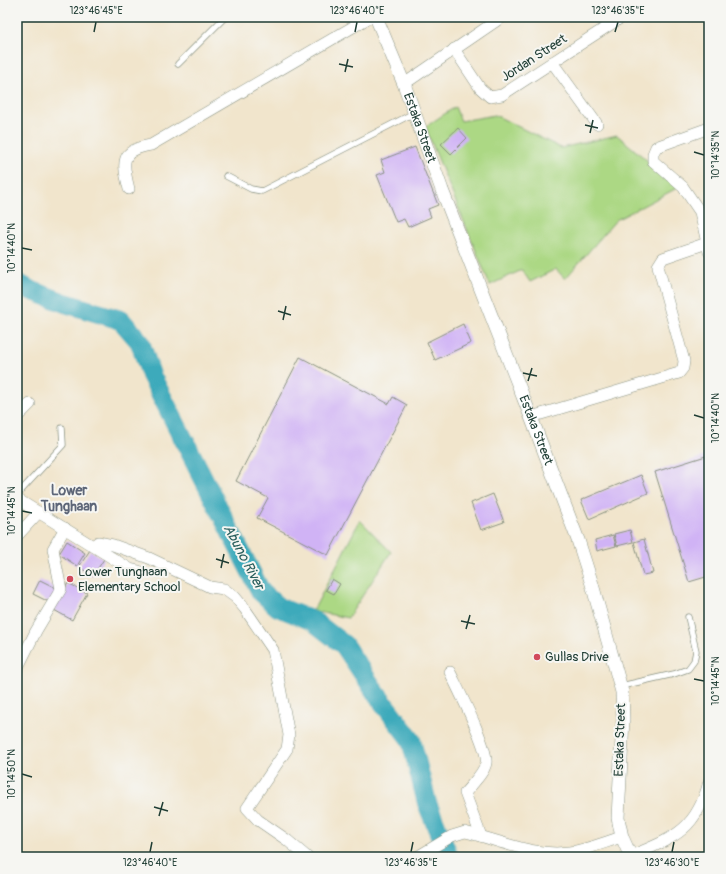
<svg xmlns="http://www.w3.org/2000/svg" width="726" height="874" font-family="Pangolin,sans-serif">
<rect width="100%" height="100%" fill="#f6f6f2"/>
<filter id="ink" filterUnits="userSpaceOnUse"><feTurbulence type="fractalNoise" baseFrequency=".025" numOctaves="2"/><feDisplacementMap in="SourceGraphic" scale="8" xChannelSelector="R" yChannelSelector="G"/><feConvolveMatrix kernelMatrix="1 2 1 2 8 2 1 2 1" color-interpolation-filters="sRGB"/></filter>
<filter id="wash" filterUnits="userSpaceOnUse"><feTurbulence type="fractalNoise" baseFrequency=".012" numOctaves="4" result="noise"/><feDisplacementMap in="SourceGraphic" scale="16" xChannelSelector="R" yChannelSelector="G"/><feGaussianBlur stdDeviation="0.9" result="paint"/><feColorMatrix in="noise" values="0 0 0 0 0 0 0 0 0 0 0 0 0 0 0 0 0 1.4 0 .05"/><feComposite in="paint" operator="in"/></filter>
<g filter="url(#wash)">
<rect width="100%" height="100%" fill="#f1e5cc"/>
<!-- green -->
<g fill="#acd884" stroke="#668a5c">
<polygon points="455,107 461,121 495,115 561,148 617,135 679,187 616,220 565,279 556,269 530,282 522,270 490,285 425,127"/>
<polygon points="360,520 391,552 348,618 313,611"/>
</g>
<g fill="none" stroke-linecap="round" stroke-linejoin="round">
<!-- river -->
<polyline stroke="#3caabb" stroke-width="20" points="17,283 30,290 65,303 121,320 140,342 151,375 261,592 278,607 313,621 344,645 378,696 411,740 427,803 449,857"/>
</g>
<g id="blocks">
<!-- building -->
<g fill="#d0b3f5">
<polygon points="458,128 467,138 451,154 441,144"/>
<polygon points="415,147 438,205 428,209 431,217 408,227 404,219 396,222 377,175 385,172 381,160"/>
<polygon points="463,324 471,343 435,360 427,342"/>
<polygon points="300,357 389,404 393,397 407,405 328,555 257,518 268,498 236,481"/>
<polygon points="709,455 709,576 689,582 655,472"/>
<polygon points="641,475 648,493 589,519 581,500"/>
<polygon points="493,494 504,522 481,530 471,503"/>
<polygon points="630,530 633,542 617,546 614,534"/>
<polygon points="613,535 616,546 597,551 595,540"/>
<polygon points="644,539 653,573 643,575 634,542"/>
<polygon points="67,541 85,553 77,566 59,554"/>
<polygon points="90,550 104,559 93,576 79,567"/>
<polygon points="332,579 340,584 334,594 326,590"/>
<polygon points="40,580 58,589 51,603 33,594"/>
<polygon points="68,583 87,593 72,620 54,610"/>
</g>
</g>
</g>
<g filter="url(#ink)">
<use href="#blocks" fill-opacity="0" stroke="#889180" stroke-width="1"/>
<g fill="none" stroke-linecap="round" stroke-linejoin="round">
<defs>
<g id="service">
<polyline points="178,64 225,17"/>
<polyline points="226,176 251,189 262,191 414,113"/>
<polyline points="17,495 63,445 62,428"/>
<polyline points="621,686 674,674 688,669 694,661 696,651 688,617"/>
</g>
<g id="minor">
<polyline points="454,49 480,88 490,97 502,95 622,17"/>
<polyline points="552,62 597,124"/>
<polyline points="404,84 502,17"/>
<polyline points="709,128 656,147 653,154 653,161 683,187 700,212 709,252"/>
<path d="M129 189C122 162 120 150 151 145L370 17"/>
<polyline points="17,417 30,404"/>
<polyline points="531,417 679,373 683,368 684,361 658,266 663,258 707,243"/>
<polyline points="17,499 130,569 139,571"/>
<polyline points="17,536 39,512"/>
<polyline points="94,546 98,542 113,545 149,558 210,587 224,589 235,597 245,609 273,650 289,735 287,749 247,808 258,820 287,840 307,857"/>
<polyline points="17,669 36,631 61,589 53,549 65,528"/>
<path d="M450 672C457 687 489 749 486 763 484 773 472 784 465 793L481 836"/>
<path d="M631 856C673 838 696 831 709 782"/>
<path d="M417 857 452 836 465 832C499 840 534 857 569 852 587 850 605 842 622 837"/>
</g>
<g id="tertiary">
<path id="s1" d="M376 17 404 84 442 190 531 417 578 540 592 584 622 692 623 719 618 818 622 837 631 857"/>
</g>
</defs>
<!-- service casing -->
<use href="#service" stroke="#889180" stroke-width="7"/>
<!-- minor casing -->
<use href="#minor" stroke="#889180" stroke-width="12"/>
<!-- tertiary casing -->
<use href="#tertiary" stroke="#889180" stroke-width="14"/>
<!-- service -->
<use href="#service" stroke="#fff" stroke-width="5.5"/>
<!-- minor -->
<use href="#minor" stroke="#fff" stroke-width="11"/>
<!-- tertiary -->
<use href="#tertiary" stroke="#fff" stroke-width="13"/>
</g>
</g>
<!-- ticks -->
<path fill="none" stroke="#1f3d34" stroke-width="1.5" d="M94 32 96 22M355 32 357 22M615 32 618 22M339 64 353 67M345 72 348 59M585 125 598 128M590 133 593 120M694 152 704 155M22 248 32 250M278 311 291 315M283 320 286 306M523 373 537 376M528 381 532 368M694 415 704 418M22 511 32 513M216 559 229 563M221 568 224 554M461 621 475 624M466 629 470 615M694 679 704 681M22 774 32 777M154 807 168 811M159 816 163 802M150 852 152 842M411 852 413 842M672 852 674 842"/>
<!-- markers -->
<g fill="#d1495b" stroke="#f6f6f2" stroke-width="1.5">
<circle cx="70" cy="579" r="4"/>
<circle cx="537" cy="657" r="4"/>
</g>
<g text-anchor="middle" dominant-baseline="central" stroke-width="4" stroke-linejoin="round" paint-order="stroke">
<!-- street labels -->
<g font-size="13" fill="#1f3d34" stroke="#f6f6f2">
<text transform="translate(534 58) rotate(-33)">Jordan Street</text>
<text stroke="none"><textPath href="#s1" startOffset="119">Estaka Street</textPath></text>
<text stroke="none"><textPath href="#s1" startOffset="443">Estaka Street</textPath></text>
<text transform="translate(620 740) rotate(-88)">Estaka Street</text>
</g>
<!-- poi labels -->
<g font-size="13" fill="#1f3d34" stroke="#f6f6f2" text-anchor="start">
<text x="78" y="572">Lower Tunghaan<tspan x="78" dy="15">Elementary School</tspan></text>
<text x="545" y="657">Gullas Drive</text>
</g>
<!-- neighbourhood labels -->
<g font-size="14" font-weight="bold" fill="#5d6678" stroke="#f6f6f2">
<text x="69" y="490">Lower<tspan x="69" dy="16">Tunghaan</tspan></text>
</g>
<!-- water labels -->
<g font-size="14" font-style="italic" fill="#285e5c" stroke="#f6f6f2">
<text transform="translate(244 557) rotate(62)">Abuno River</text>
</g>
</g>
<!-- margin -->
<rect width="726" height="874" fill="none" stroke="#f6f6f2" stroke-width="44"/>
<rect x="22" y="22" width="682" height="830" fill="none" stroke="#1f3d34" stroke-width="1.5"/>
<g font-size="10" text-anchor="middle" fill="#1f3d34">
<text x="96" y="14">123°46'45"E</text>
<text x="357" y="14">123°46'40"E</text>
<text x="618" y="14">123°46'35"E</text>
<text transform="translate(715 155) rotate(-90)" y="4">10°14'35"N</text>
<text transform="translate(11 248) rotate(-90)" y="4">10°14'40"N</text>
<text transform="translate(715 418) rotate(-90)" y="4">10°14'40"N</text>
<text transform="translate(11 511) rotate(-90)" y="4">10°14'45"N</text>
<text transform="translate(715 681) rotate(-90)" y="4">10°14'45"N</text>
<text transform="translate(11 774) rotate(-90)" y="4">10°14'50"N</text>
<text x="150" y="866">123°46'40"E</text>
<text x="411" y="866">123°46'35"E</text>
<text x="672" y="866">123°46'30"E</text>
</g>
</svg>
